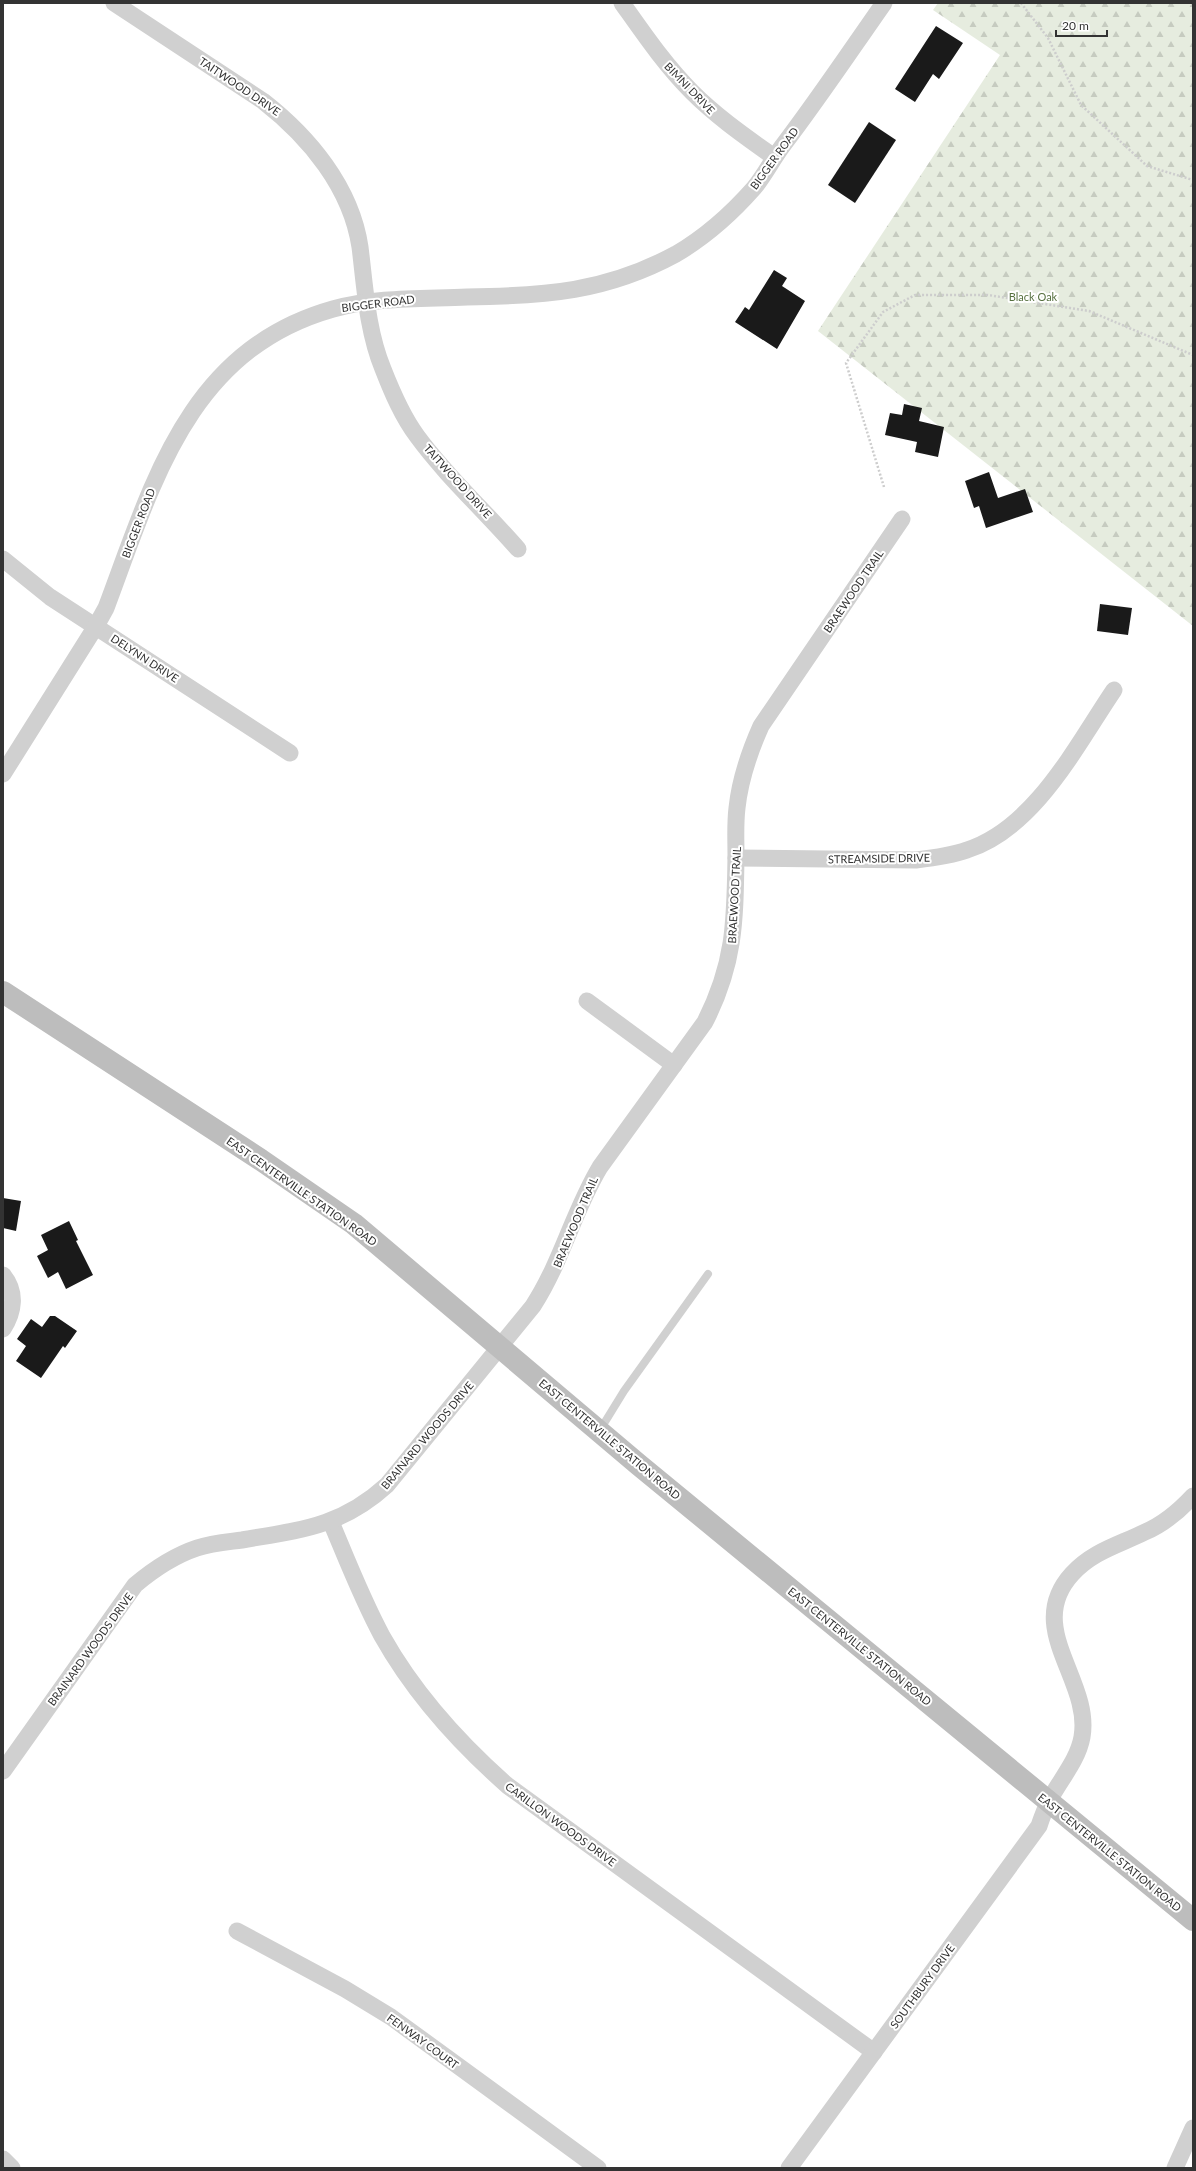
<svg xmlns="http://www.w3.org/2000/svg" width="1196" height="2171" font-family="Lato,sans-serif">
<defs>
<pattern id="forest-firs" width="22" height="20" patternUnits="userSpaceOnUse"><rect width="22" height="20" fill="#e6ecdf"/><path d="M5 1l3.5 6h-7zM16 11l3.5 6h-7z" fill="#c6cbc0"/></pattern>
</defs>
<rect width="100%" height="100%" fill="#fff"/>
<!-- forest -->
<polygon fill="url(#forest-firs)" points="938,3 1193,3 1193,626 818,331 1000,55 933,10"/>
<!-- building -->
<g fill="#1a1a1a">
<polygon points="936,26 963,43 939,79 933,74 915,102 895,89"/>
<polygon points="869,122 896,140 855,203 828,185"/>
<polygon points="774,270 787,278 782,286 805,301 777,349 735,322 745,307 749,310"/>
<polygon points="904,404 922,408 919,421 944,427 938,457 915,452 917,442 885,435 890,413 902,415"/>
<polygon points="989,472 998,498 1025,489 1033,512 986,528 979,506 974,508 965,481"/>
<polygon points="1100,604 1132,608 1128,635 1097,631"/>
<polygon points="3,1198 21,1201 16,1231 3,1228"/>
<polygon points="69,1221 78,1240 76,1241 93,1275 66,1289 58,1272 48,1278 37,1256 48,1250 41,1235"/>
<polygon points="50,1316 55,1316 77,1331 65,1348 63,1346 41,1378 16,1361 26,1346 17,1339 31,1319 42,1327"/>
</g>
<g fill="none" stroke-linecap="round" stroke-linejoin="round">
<!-- path -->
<g stroke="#cdcdcd" stroke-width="2.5" stroke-dasharray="2 2" stroke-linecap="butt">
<polyline points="1021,3 1048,38 1081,105 1147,166 1193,180"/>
<polyline points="884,487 846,363 883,312 915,295 988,295 1089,311 1193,355"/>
</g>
<!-- lane -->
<polyline stroke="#d0d0d0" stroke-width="8" points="600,1430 624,1391 708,1274"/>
<!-- street -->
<g stroke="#d0d0d0" stroke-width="17">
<path d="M114 3 263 101C309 137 351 187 360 247 365 287 367 330 383 369 392 392 402 416 417 436 447 477 485 511 518 549"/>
<path d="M622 3C644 34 665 65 692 92 717 117 746 137 774 157"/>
<polyline points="3,559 50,597 290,753"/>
<path d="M3 774 96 626 106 608C153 483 188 350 333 309 376 297 423 299 467 297 545 296 606 292 676 254 705 237 732 213 754 188 765 175 773 158 784 144 819 98 851 50 884 3"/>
<path d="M736 858 916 860C933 858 950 856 967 850 1035 828 1076 746 1114 690"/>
<polyline points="587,1001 674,1065"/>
<path d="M3 1275C17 1292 14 1312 3 1329"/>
<path d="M331 1522C347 1560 362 1599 382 1636 414 1693 459 1743 508 1786L874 2052"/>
<path d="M3 1771 135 1585C154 1569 173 1556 197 1548 212 1543 227 1542 242 1540 300 1530 341 1527 387 1485L533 1306C562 1261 573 1212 600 1167L705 1022C735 963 735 921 736 856 736 840 735 824 737 808 740 779 749 753 761 726L902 519"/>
<polyline points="237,1931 345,1989 391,2017 598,2168"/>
<polyline points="3,2159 12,2168"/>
<path d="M789 2168 1039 1826C1042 1817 1045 1809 1049 1801 1060 1780 1078 1760 1082 1737 1092 1680 1023 1628 1072 1574 1093 1551 1119 1545 1145 1532 1164 1524 1179 1511 1193 1496"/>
<polyline points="1175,2168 1193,2128"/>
</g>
<!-- secondary -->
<polyline stroke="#bdbdbd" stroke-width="22" points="3,992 261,1160 354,1224 639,1465 1193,1920"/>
</g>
<g text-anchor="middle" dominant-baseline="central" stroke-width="4" stroke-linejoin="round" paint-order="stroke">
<!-- street labels -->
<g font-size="11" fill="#333" stroke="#fff">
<text transform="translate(240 86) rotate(34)">TAITWOOD DRIVE</text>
<text transform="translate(690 88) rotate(46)">BIMNI DRIVE</text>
<text transform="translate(774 158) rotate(-54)">BIGGER ROAD</text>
<text transform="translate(378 303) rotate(-7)">BIGGER ROAD</text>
<text transform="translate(458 481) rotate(48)">TAITWOOD DRIVE</text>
<text transform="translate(138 523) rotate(-69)">BIGGER ROAD</text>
<text transform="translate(853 591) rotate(-56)">BRAEWOOD TRAIL</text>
<text transform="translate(145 658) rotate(33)">DELYNN DRIVE</text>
<text transform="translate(879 858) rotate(-1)">STREAMSIDE DRIVE</text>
<text transform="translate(734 895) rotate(-87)">BRAEWOOD TRAIL</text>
<text transform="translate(302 1191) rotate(35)">EAST CENTERVILLE STATION ROAD</text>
<text transform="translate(575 1222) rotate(-67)">BRAEWOOD TRAIL</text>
<text transform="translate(427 1435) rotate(-50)">BRAINARD WOODS DRIVE</text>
<text transform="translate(610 1439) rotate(40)">EAST CENTERVILLE STATION ROAD</text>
<text transform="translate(860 1646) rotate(39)">EAST CENTERVILLE STATION ROAD</text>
<text transform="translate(90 1649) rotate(-54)">BRAINARD WOODS DRIVE</text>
<text transform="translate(561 1824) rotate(36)">CARILLON WOODS DRIVE</text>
<text transform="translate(1110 1852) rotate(39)">EAST CENTERVILLE STATION ROAD</text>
<text transform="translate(922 1986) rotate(-54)">SOUTHBURY DRIVE</text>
<text transform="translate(423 2041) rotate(36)">FENWAY COURT</text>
</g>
<!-- park labels -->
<g font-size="11" fill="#56703f" stroke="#fff">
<text x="1033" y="296">Black Oak</text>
</g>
</g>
<!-- border -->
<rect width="1196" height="2171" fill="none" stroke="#333333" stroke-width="8"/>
<!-- scale -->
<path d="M1056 30v6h51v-6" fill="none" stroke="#333333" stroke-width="2"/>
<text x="1062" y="30" font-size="12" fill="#333333" stroke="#ffffff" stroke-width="3" paint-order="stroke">20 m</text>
</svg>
